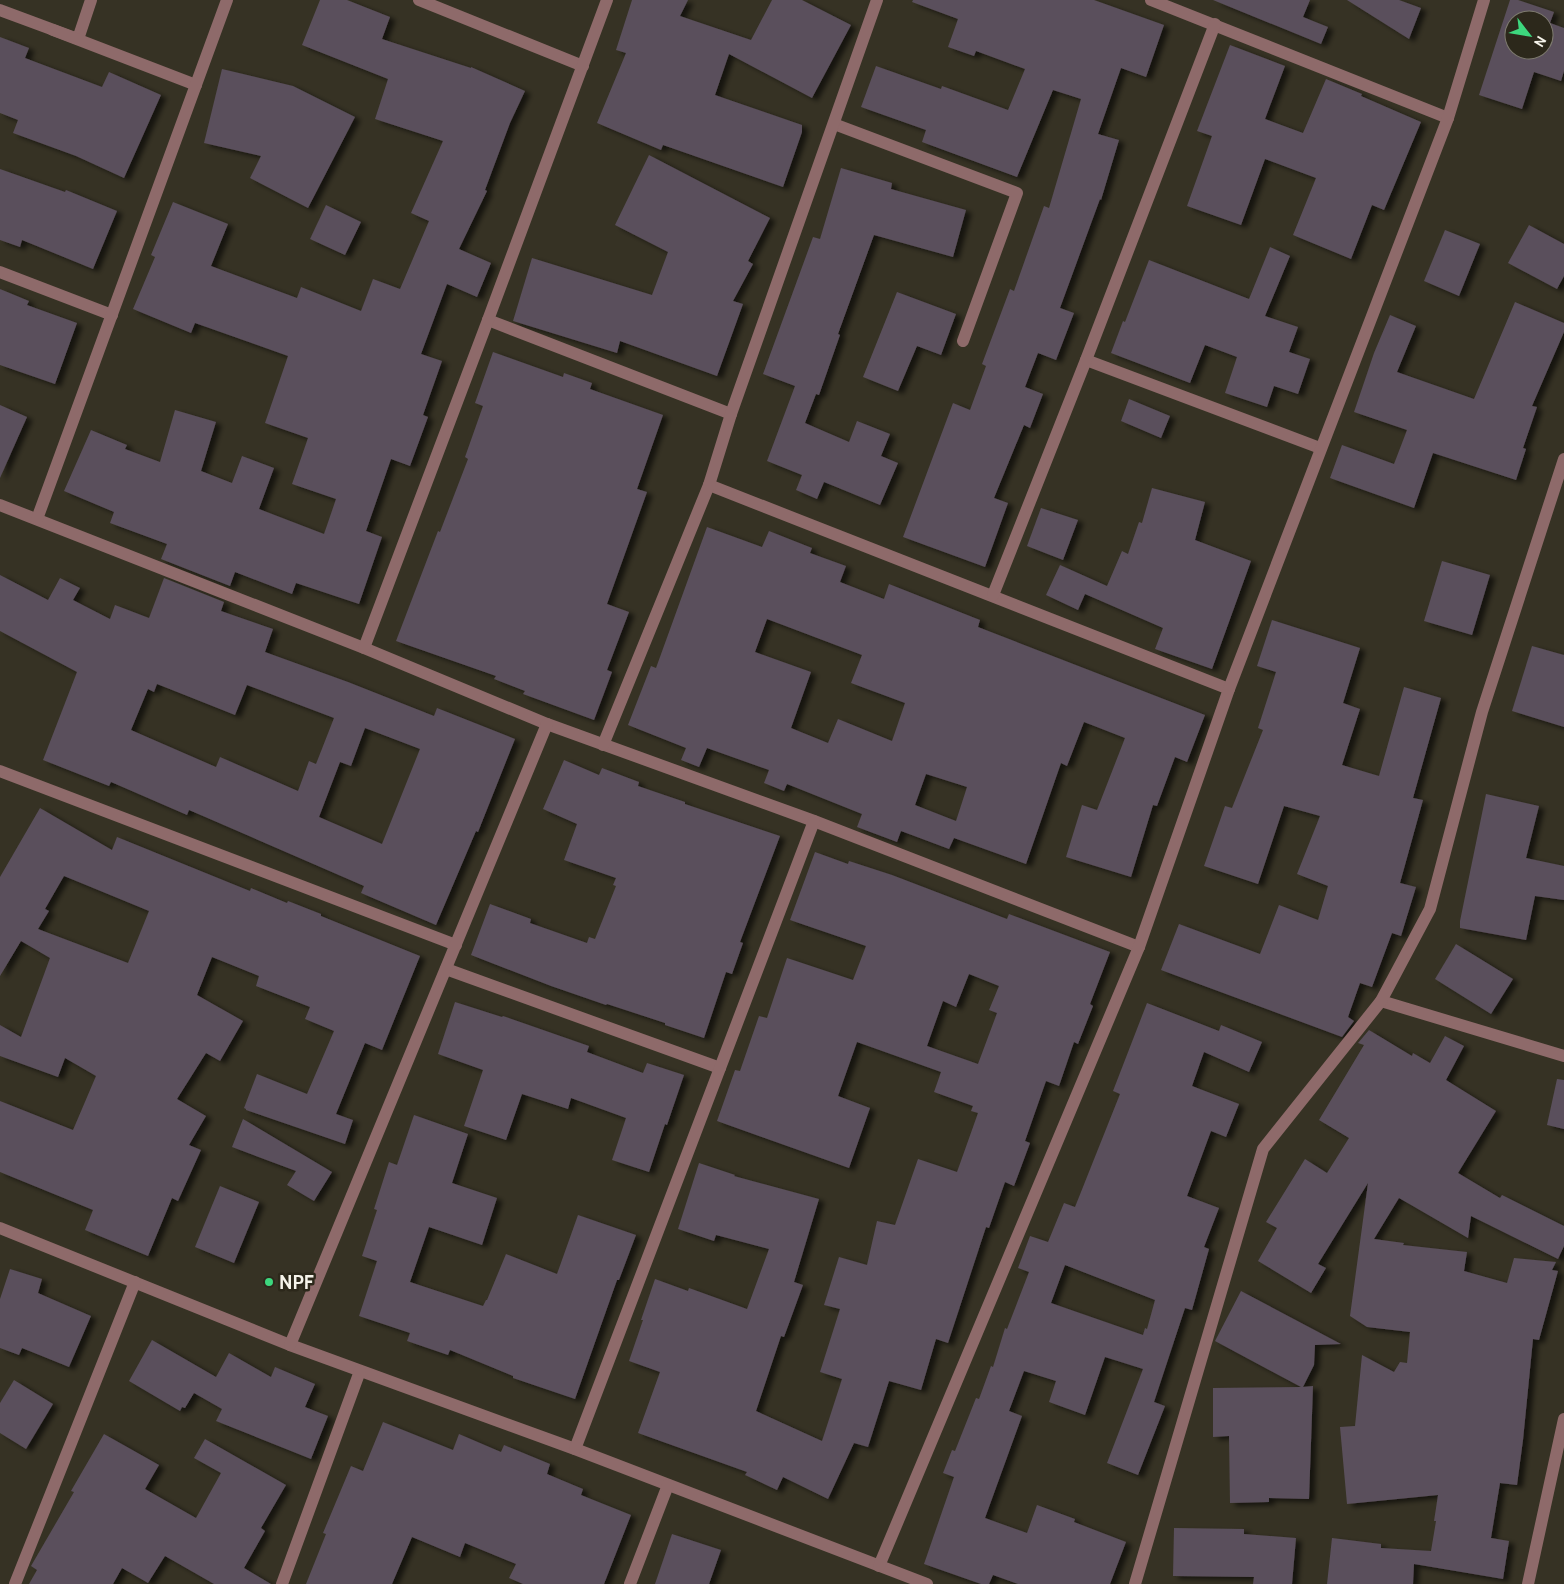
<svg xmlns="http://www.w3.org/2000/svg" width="1564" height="1584" font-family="Cabin,sans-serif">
<defs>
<filter id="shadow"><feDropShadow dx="5.5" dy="3" stdDeviation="2.5" flood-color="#0009"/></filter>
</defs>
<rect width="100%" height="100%" fill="#363224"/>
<!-- building -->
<g fill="#5a4f5b" fill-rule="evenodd" filter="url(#shadow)">
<polygon points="320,0 347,0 390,17 382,39 471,68 471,67 525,91 510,123 485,190 487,191 459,249 491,263 477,297 447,284 421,354 442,361 423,415 428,417 410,466 391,459 366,531 382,537 359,604 296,583 292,594 235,572 230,586 161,559 167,544 110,523 114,512 64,491 91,430 127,445 125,449 160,462 175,410 216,422 201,471 232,483 242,456 274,468 259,509 324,534 336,499 292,484 308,438 265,423 288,356 195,323 191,333 133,309 155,257 151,255 173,202 228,224 211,266 297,298 301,287 361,311 373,279 400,289 429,221 411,213 443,141 375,119 388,79 302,45"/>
<polygon points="632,0 688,0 680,16 751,40 772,0 802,0 851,25 812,98 729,54 715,95 802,125 802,132 783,187 663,145 661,150 597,123 626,53 616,50"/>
<polygon points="913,0 1094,0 1164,25 1146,77 1121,68 1098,134 1119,140 1101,200 1100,199 1060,308 1074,313 1056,360 1038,353 1025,387 1043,394 1030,428 1024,425 994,498 1008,503 985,567 903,537 953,403 970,410 986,366 982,364 1010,289 1014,291 1044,206 1049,208 1081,99 1053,90 1017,177 922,142 926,130 861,107 876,66 941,89 942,86 1008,110 1025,69 976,51 974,56 948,47 958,19 912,2"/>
<polygon points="1213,0 1310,0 1303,17 1328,27 1321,44"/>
<polygon points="1347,0 1399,0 1421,8 1409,39"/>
<path d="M1510 0H1518L1554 12 1550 23 1564 28V71L1561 81 1534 72 1522 109 1479 95ZM1514 20H1544V50H1514Z"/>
<polygon points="0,37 29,48 25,58 102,87 109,72 161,95 124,178 76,156 13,133 18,120 0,113"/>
<polygon points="1230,45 1285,66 1265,119 1303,133 1326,79 1362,94 1361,96 1421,122 1384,210 1372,205 1351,259 1293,235 1316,178 1265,159 1241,225 1187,206 1212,136 1197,131"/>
<polygon points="222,69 293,86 355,117 308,208 250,178 261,156 204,143"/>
<polygon points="649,155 770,218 748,261 753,264 733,301 743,304 717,376 620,341 617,353 513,321 532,258 652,295 668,252 615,225"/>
<polygon points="841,168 892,183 891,189 966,210 953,257 874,235 838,334 840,335 819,395 816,394 805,423 849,442 857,421 890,434 881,456 898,463 880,505 824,482 817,499 796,490 802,475 767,461 795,386 763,374 813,237 820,239"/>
<polygon points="0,169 65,192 66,190 117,211 93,269 22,240 20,247 0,240"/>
<polygon points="326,205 361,222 345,255 310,239"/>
<polygon points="1529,225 1564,244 1564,276 1557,289 1508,263"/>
<polygon points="1445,230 1480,244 1459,296 1424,281"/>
<polygon points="1270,247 1290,256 1265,316 1298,327 1289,352 1310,359 1298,394 1274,386 1267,407 1225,393 1237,357 1205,345 1190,383 1111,353 1123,321 1125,322 1149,260 1249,299"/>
<polygon points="0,289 29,301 27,305 77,323 55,384 0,365"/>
<polygon points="897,292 956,314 941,355 917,346 898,391 863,377"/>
<polygon points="1515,302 1564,323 1564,332 1532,406 1537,407 1523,448 1526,449 1516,480 1433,453 1414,508 1330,478 1342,445 1394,464 1407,430 1354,412 1374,353 1390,315 1416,326 1397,372 1474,399"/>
<polygon points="493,352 563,377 564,373 592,383 590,389 663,415 637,489 647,492 607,604 629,612 607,670 612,672 594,720 523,694 525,691 494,679 496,676 396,641 438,531 440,532 468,459 465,457 483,406 475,403"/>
<polygon points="1129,399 1170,416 1161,438 1121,421"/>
<polygon points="0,405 27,417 0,478"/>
<polygon points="1152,488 1205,502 1195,540 1251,561 1212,669 1155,649 1163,628 1085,594 1078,610 1046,595 1060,565 1107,586 1122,551 1128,554 1139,522 1142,523"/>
<polygon points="1041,508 1078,520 1063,560 1027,546"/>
<path d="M707 527 762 547 769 531 812 548 810 553 846 566 840 582 884 599 889 584 980 620 978 627 1205 715 1187 762 1175 757 1157 806 1153 805 1131 877 1066 857 1082 805 1097 810 1125 738 1084 722 1067 766 1061 763 1026 864 954 838 949 849 901 831 897 842 857 827 862 814 787 784 784 791 764 783 769 770 707 748 699 767 681 760 686 748 628 725 651 666 656 668ZM767 619 862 655 851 683 905 703 892 741 838 719 828 743 791 728 811 672 755 652ZM926 774 967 787 956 821 915 805Z"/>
<polygon points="1442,561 1490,575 1472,635 1424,621"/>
<path d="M0 575 48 600 60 578 80 588 73 600 110 619 115 605 149 618 164 578 224 602 221 611 273 629 265 652 348 682 434 716 437 708 515 739 478 832 476 831 436 925 361 893 364 886 189 810 187 815 111 782 109 786 43 760 77 672 0 631ZM157 684 235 715 247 685 334 718 316 764 309 761 298 791 220 757 216 767 131 730 148 689 154 692ZM365 728 420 749 382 844 319 817 340 762 351 766Z"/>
<polygon points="1272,620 1360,648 1343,703 1360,709 1342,765 1379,776 1404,687 1441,698 1413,798 1423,800 1400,883 1416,887 1401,936 1392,933 1372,987 1360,983 1348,1017 1354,1021 1342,1037 1161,970 1179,924 1260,954 1279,905 1318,920 1328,886 1297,874 1320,816 1284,806 1258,884 1204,866 1225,806 1232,808 1263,730 1258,728 1276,672 1257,666"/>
<polygon points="1532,646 1564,655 1564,727 1512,711"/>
<polygon points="564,760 599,775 602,768 639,782 638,786 685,802 685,804 780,836 740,942 743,943 732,974 726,972 704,1038 665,1025 665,1023 607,1004 606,1005 551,986 471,955 490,904 531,919 530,923 587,943 589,937 595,939 616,886 613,885 616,878 564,860 577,824 543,809"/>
<polygon points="1486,794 1539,806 1526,858 1564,866 1564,900 1535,896 1526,940 1460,928 1460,921"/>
<path d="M40 808 112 850 117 837 250 891 251 888 287 903 288 901 321 914V916L420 956 382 1050 365 1043 336 1114 353 1120 345 1144 246 1110V1109L244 1108 257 1074 307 1094 334 1031 305 1019 310 1007 256 986 259 976 212 957 197 995 243 1021 220 1061 206 1053 177 1099 206 1116 189 1145 201 1150 178 1201 172 1198 148 1256 85 1230 93 1210 0 1172V1101L73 1130 96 1076 65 1058 58 1077 0 1056V1025L21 1037 50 958 21 941 0 976V877ZM64 876 149 911 128 963 38 929 49 911 45 909Z"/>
<path d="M815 852 848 864 849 861 892 875 1007 919 1009 914 1110 952 1090 1004 1093 1006 1078 1044 1074 1042 1059 1086 1046 1081 1025 1141 1030 1143 1014 1186 1005 1182 989 1228 986 1227 948 1343 936 1339 921 1390 889 1381 868 1447 854 1443 828 1499 783 1477 777 1490 745 1475 747 1472 638 1433 660 1372 629 1361 643 1320H641L655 1279 688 1291 689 1288 747 1309 769 1249 716 1235 714 1241 678 1229 699 1163 735 1175 734 1176 819 1199 794 1282 803 1285 784 1337 781 1336 756 1411 822 1441 842 1379 820 1372 840 1309 824 1305 839 1257 867 1265 877 1221 895 1225 918 1159 957 1172 978 1113 971 1111 973 1106 934 1092 941 1072 857 1042 838 1096 870 1108 849 1168 717 1121 735 1070 740 1071 759 1016 767 1018 787 958 853 980 866 946 790 920ZM969 974 999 986 989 1010 997 1013 978 1064 927 1046 943 1001 956 1007Z"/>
<polygon points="1456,944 1513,979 1491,1014 1435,979"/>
<polygon points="455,1002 502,1017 503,1016 589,1046 587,1052 643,1073 647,1063 684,1075 667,1125 665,1124 649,1172 612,1160 626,1118 571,1098 568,1109 522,1094 506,1140 464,1126 483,1070 438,1054"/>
<path d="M1147 1003 1219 1031 1221 1025 1262 1042 1249 1072 1204 1052 1192 1086 1239 1104 1226 1137 1211 1131 1187 1196 1219 1208 1204 1247 1209 1249 1192 1310 1185 1308 1154 1402 1165 1406 1138 1475 1107 1463 1143 1369 1105 1357 1085 1415 1049 1402 1056 1381 1024 1371 1009 1411 1022 1416 985 1518 1027 1533 1037 1505 1075 1519 1074 1522 1126 1542 1110 1584H1018L993 1575 989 1584H981L924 1564 954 1477 943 1473 952 1450 955 1451 976 1398 979 1399 991 1366 993 1367 1005 1328 1007 1329 1029 1272 1018 1268 1030 1236 1048 1242 1064 1203 1075 1207 1120 1094 1113 1091ZM1065 1265 1155 1300 1147 1329 1145 1328 1143 1335 1051 1303Z"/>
<polygon points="1369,1030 1412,1056 1413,1053 1430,1063 1445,1036 1464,1046 1446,1080 1496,1111 1458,1173 1500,1198 1502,1195 1564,1226 1564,1246 1558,1259 1471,1216 1468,1238 1399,1198 1374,1239 1404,1243 1403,1245 1467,1252 1464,1271 1507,1283 1514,1258 1556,1262 1552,1270 1558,1271 1539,1340 1533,1339 1523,1440 1517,1485 1500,1483 1491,1538 1509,1541 1503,1579 1414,1564 1413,1584 1327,1584 1332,1538 1381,1544 1381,1548 1431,1551 1436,1521 1434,1521 1438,1495 1347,1504 1340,1427 1355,1426 1362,1355 1394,1372 1400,1362 1407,1363 1410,1332 1367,1327 1350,1316 1368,1183 1318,1264 1326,1268 1311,1293 1258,1261 1277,1228 1266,1222 1305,1159 1327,1173 1349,1138 1319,1120 1364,1045 1358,1043"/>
<polygon points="1557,1079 1564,1080 1564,1129 1547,1125"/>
<polygon points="414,1115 468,1134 452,1183 497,1198 482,1245 429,1227 410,1282 483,1306 486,1300 487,1300 506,1254 557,1274 578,1215 636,1235 619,1280 617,1280 575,1399 513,1378 513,1376 450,1350 448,1355 407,1341 410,1333 359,1316 377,1261 362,1256 377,1210 374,1209 389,1162 397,1165"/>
<polygon points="243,1119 332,1172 314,1201 287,1185 296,1171 232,1147"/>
<polygon points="220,1186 259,1202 234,1263 195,1247"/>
<polygon points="10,1269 42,1279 38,1293 91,1316 69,1367 22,1348 19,1355 0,1348 0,1299"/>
<polygon points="1241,1291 1341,1344 1315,1345 1314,1365 1303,1387 1313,1386 1309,1499 1269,1498 1269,1502 1230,1503 1229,1436 1213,1437 1213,1388 1301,1387 1215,1341"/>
<polygon points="152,1340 216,1377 229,1353 271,1377 275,1367 315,1384 305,1407 328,1416 311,1459 216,1421 222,1409 194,1393 185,1408 182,1407 180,1411 129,1381"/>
<polygon points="14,1380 53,1404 26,1449 0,1433 0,1403"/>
<polygon points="383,1422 453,1450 459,1434 501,1452 504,1445 550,1464 547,1474 583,1489 581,1495 631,1515 604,1584 523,1584 509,1578 516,1564 465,1543 460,1557 412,1537 392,1584 306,1584 326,1534 323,1533 351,1466 363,1471"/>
<polygon points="104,1434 159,1465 145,1489 196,1518 221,1473 194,1458 205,1439 286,1485 261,1528 265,1531 244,1568 271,1584 214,1584 165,1556 148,1583 122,1568 113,1584 29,1584 37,1570 31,1566 74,1492 71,1491"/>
<polygon points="1174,1528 1244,1529 1244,1534 1296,1538 1292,1584 1253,1584 1254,1577 1173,1576"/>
<polygon points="672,1534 721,1550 709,1584 655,1584"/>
</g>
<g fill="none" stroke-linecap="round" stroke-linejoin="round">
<!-- minor -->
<g stroke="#8e6a6a" stroke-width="12">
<polyline points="419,0 583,66"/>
<polyline points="1151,0 1448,118"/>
<polyline points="0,10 78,39 91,0"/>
<polyline points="53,30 196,85"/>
<polyline points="834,124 1017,193 963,341"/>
<polyline points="0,272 112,315"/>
<polyline points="488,320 731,414"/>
<polyline points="1086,360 1320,448"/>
<polyline points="709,485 1229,689"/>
<polyline points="0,505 364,648 547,724 814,821 1139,947"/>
<polyline points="37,519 227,0"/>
<polyline points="993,595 1086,360 1215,24"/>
<polyline points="364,648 488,320 607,0"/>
<polyline points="603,745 709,485 731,414 877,0"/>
<polyline points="0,771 456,945"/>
<polyline points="446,969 720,1068"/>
<polyline points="1381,1001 1564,1056"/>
<polyline points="0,1228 290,1345 575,1449 927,1584"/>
<polyline points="290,1345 547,724"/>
<polyline points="575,1449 814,821"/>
<polyline points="879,1566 1139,947 1229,689 1448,118 1484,0"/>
<polyline points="15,1584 135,1282"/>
<polyline points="282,1584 360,1371"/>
<polyline points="630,1584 668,1485"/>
<polyline points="1135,1584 1263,1149 1381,1001 1430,909 1482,712 1564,459"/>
<polyline points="1528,1584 1564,1419"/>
</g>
</g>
<!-- markers -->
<circle fill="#3dd77e" stroke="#2c281b" stroke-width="2" cx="269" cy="1282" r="5"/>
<g text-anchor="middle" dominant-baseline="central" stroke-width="5" stroke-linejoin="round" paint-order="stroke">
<!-- poi labels -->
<g font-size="19" font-weight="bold" fill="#f6f4eb" stroke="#2c281b" text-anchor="start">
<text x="279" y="1282">NPF</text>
</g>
</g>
<!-- north arrow -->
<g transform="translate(1529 35) rotate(121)"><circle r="24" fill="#2c281b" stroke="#7d7a6e"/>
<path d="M0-4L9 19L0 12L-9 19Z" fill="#3dd77e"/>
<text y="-8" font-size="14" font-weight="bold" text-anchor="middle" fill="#f6f4eb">N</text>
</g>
</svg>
